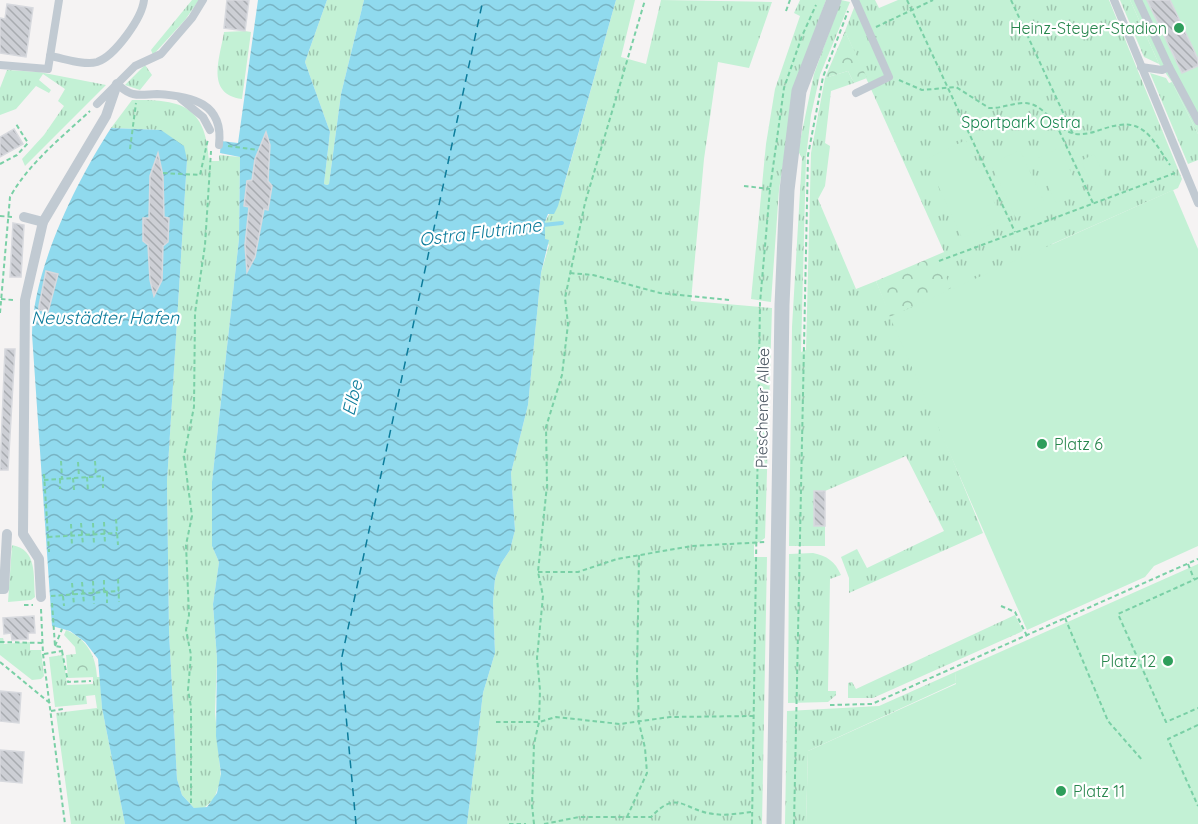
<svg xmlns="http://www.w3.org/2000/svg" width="1198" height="824" font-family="Quicksand,sans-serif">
<defs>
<pattern id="grass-tufts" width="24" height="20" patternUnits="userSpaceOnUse" patternTransform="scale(1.5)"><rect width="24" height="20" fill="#c3f1d5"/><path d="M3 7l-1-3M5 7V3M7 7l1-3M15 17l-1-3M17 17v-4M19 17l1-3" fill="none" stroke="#a0c6b0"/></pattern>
<pattern id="forest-crowns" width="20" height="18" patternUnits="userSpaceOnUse" patternTransform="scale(1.5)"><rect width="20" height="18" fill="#c3f1d5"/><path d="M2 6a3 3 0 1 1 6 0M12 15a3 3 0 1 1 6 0" fill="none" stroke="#a0c6b0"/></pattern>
<pattern id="water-waves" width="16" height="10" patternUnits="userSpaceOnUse" patternTransform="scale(1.5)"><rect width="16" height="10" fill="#90daee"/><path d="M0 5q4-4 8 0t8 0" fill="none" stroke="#78b4c4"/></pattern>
<pattern id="building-back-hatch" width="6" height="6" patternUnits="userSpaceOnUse" patternTransform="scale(1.5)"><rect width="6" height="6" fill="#cdcfd5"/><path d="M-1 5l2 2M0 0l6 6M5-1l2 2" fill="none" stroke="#a8abb0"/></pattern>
</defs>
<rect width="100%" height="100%" fill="#f5f3f3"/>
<!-- grass -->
<g fill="url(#grass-tufts)">
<polygon points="192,0 199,0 185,20 153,55 151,50"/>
<polygon points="327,0 364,0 341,94 329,184 327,185 324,184 330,132 305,62"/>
<polygon points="616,0 635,0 621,57 646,64 661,0 772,2 749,68 718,62 704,159 691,301 772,308 765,538 754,545 754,557 767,557 762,824 467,824 483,693 495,653 493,602 495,579 500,565 510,550 515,530 511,473 528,405 541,273 549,245 545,240 545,222 563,189"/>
<polygon points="800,0 826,0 795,87 779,190 771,302 751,299 766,144 775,89 800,16 794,13"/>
<polygon points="841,0 850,2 820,75 811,115 806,158 801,352 806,350 811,153 825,78 848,71 854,83 831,91 825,143 830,146 825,186 818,199 856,289 876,281 891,317 944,252 845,31 857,0 875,0 879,8 898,0 1109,0 1182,179 1178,188 1052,244 924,390 983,533 849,593 849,578 841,557 857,549 867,568 944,531 906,456 825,491 814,491 814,526 825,526 825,546 789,546 792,327 802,158 798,151 814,74"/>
<polygon points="1120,0 1130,0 1159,64 1144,57"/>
<path d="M245 31 251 32 242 99C205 94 220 58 224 32Z"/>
<polygon points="145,65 152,75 140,90 125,85"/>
<polygon points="7,70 39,72 106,85 25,166 22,159 44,135 64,106 58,101 65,89 43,74 39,80 51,90 49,93 36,86 16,109 0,115 0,88"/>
<polygon points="1150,73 1166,78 1169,83 1172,82 1198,134 1198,160 1188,164"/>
<path d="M132 100C182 99 206 106 209 161H219V155L240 157 239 239 212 482V546L219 562 213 604 217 659 215 712 221 779 214 799 204 808H194L182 795 177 779 169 632 167 482 187 160 161 130 111 128Z"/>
<path d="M12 545C38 550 33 576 35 597L31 600 8 602Z"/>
<path d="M813 553C827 556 835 561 841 575L830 579 828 691H836V695L828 702 788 703 789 554Z"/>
<polygon points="1015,615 1023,631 873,698 848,698 848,683 852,682 856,689"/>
<polygon points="0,638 3,638 4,644 30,642 30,650 41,650 44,676 41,679 32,680 0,655"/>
<polygon points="63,655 67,685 93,684 93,677 100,677 102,708 125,824 71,824 56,713 97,708 95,695 86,696 87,704 55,707 49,657"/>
<polygon points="955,672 956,683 808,751 806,824 785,824 787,711 879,706"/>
</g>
<!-- forest -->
<g fill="url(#forest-crowns)">
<polygon points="845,31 867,78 854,83 848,71 825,78"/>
<polygon points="944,252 939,261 951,288 890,317 876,281"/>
<path d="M66 630C87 639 96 656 97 677L68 678 66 655 76 654 75 647 64 635Z"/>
</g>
<!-- garden -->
<g fill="#c3f1d5">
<polygon points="1011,0 1016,11 1026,6 1034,24 1024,29 1019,18 1009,22 1001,5"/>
<polygon points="1130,0 1198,0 1198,134 1172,82 1159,64"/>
<polygon points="966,140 1002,219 962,238 926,159"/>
<polygon points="1060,148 1080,192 1056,203 1035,159"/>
<polygon points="1020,150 1045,204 1016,218 991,164"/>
<polygon points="1094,154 1107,181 1094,188 1081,161"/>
<polygon points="1173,190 1198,249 1198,546 1154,566 1145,577 1027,630 890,317"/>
<polygon points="1198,564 1198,824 806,824 808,751 956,684 955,672"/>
</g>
<!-- water -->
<path fill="url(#water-waves)" d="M258 0H327L305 62 330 132 324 184 327 185 329 184 341 94 364 0H616L558 206 554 214H548L545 222V239L549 240 541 273 528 405 511 473 515 530 510 550 500 565 495 579 493 602 495 653 483 693 467 824H125L102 708 98 659 85 642 70 631 52 626 32 334C33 269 76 182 111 128L161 130 184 146 187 160 167 482 169 632 177 779 182 795 194 808 207 807 217 793 221 774 216 736 217 659 213 604 219 562 212 546V482L239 239 240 157 220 153 221 141 238 143Z"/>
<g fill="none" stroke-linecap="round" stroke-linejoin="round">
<!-- stream -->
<polyline stroke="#90daee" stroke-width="4" points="543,225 562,223"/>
<!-- ferry -->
<polyline stroke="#0c7c9b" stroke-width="1.5" stroke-dasharray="8 6" stroke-linecap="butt" points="356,824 341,661 483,0"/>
</g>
<!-- building -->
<g fill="url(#building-back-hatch)" stroke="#d7d9de" stroke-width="1.5">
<polygon points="227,0 249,0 245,31 224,28"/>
<polygon points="1147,0 1170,0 1198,59 1198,66 1182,73"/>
<polygon points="7,4 33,8 26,57 0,53 0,18 5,19"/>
<polygon points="14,129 23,144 0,157 0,137"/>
<polygon points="266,132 270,145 268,181 272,186 268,210 264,209 255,257 247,272 245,245 249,207 244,206 247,181 252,180 255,159"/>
<polygon points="158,153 163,176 164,217 169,218 168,242 163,246 162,280 154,296 150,280 148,245 143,241 143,218 149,218 150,176"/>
<polygon points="13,223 24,225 21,277 10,277"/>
<polygon points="46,271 58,274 48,312 39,310 39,306"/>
<polygon points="5,349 15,349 8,470 0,470"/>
<rect x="814" y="491" width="11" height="35"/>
<polygon points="34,616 35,633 28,633 28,639 12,640 11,633 4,634 3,618"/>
<polygon points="0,691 21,693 19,723 0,721"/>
<polygon points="0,750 24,752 22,783 0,781"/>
</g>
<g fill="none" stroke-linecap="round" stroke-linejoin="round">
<!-- path -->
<g stroke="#7ad0a6" stroke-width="2" stroke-dasharray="4.5 3" stroke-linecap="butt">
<polyline points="907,0 1015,232"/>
<polyline points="1011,0 1073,134"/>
<polyline points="786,11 790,0"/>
<polyline points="876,27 933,0"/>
<path d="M899 80 922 90 956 87 989 108C1004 109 1019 99 1034 105 1049 112 1058 131 1076 134 1085 135 1094 132 1103 129 1143 115 1150 136 1170 165"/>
<polyline points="1056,124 1093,203"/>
<polyline points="228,146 258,150"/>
<polyline points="130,149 136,103"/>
<polyline points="0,164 17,155 28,143 16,124"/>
<polyline points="163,173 200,175 208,139"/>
<polyline points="744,186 770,189"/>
<polyline points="0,216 12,217"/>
<polyline points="939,261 1175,173"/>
<polyline points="570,273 593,275 660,293 729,300"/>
<polyline points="1,299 13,300"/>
<path d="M0 313 10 197C29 163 62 137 90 111"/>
<polyline points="61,461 62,479"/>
<polyline points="95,461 96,476"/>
<polyline points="78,462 79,477"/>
<polyline points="44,474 49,552"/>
<polyline points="87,477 88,491"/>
<polyline points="73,478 74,490"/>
<polyline points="60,479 60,489"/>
<polyline points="44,480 103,476 103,488"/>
<polyline points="116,519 118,545"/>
<polyline points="104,522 105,544"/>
<polyline points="81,523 83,545"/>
<polyline points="93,523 94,545"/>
<polyline points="71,524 72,546"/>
<polyline points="48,537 117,533"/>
<polyline points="1188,564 1194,579"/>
<polyline points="538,572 578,572 617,559 692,546 766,542"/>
<polyline points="1198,578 1118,614 1166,722 1198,708"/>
<polyline points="118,579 119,602"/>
<polyline points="104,580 104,592"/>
<polyline points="93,581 94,604"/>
<polyline points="82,582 84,604"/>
<polyline points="72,583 74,605"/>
<polyline points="107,592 107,603"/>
<polyline points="51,596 119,591"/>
<polyline points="63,596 64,606"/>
<polyline points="52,603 55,646"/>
<polyline points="24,605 33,605"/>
<polyline points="1001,606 1015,612 1027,636"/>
<polyline points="41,609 43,654 65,824"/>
<polyline points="1065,618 1108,721 1143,761"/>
<polyline points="0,642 43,643"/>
<polyline points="55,646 62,629"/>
<polyline points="62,651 68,682 91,681"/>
<polyline points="44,654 62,651 61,647 55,646"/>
<polyline points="0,662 51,704"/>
<polyline points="830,705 872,704 1198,559"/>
<polyline points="51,711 63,709"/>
<polyline points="496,722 539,722 556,717 620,724 670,717 754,716"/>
<polyline points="1198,725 1168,739 1198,806"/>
<polyline points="191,803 191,707 188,690 191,655 186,630 189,615 186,545 192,516 184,456 194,407 195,313 205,245 211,151"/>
<polyline points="627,817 647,773 645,748 639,723 637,673 639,555"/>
<polyline points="509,824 526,824"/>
<polyline points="534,824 532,805 534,744 539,722 540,690 537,658 543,596 538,572 547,485 546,427 562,375 568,324 565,298 585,203 645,0"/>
<path d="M544 824 579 817H651C678 788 684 811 714 814 726 816 740 813 752 812"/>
<polyline points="752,824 760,303 770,189 784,88 802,36 816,5"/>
<polyline points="794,824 808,155 823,77 848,11"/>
</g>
<!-- service -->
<g stroke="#c1cad2" stroke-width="8">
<polyline points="855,0 889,77 856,93"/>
<polyline points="1114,0 1198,203"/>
<polyline points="1138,0 1169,67"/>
<path d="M50 56C63 58 84 66 97 62 115 56 142 18 144 0"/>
<polyline points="0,65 48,69 59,0"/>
<polyline points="1141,67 1162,70 1169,67 1198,121"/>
<path d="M117 84C122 88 127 93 133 94 141 96 149 94 157 94 192 96 224 103 219 145"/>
<polyline points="181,99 203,117 210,130"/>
<polyline points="97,104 135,66 161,54 192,18 203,0"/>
</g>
<!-- pedestrian -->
<g stroke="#c1cad2" stroke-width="10">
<polyline points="24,217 43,222"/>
<polyline points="0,589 4,589 7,534"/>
<polyline points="41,597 39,559 23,534 25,300 43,222 106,116 117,84"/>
</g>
<!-- minor -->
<polyline stroke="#c1cad2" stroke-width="15" points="774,824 782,305 787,190 799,91 834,0"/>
</g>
<!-- markers -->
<g fill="#2e9e5b" stroke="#fff" stroke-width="2">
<circle cx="1179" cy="28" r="6"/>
<circle cx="1042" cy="444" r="6"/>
<circle cx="1168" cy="661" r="6"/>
<circle cx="1061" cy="791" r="6"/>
</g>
<g text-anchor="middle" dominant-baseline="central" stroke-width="4.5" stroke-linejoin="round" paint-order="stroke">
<!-- leisure labels -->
<g font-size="16" fill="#27864d" stroke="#fff" text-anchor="end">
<text x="1167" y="28">Heinz-Steyer-Stadion</text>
<text x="1054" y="444" text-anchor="start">Platz 6</text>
<text x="1156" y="661">Platz 12</text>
<text x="1073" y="791" text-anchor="start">Platz 11</text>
</g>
<!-- park labels -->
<g font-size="16" fill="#17864f" stroke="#fff">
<text x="1021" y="122">Sportpark Ostra</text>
</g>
<!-- street labels -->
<g font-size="16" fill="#4a5661" stroke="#fff">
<text transform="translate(762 408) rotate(-89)">Pieschener Allee</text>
</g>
<!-- water labels -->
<g font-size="18" font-style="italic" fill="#0c7c9b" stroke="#fff">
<text transform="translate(480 232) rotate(-7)">Ostra Flutrinne</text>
<text x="105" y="317">Neustädter Hafen</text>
<text transform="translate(352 398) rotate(-76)">Elbe</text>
</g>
</g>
</svg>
